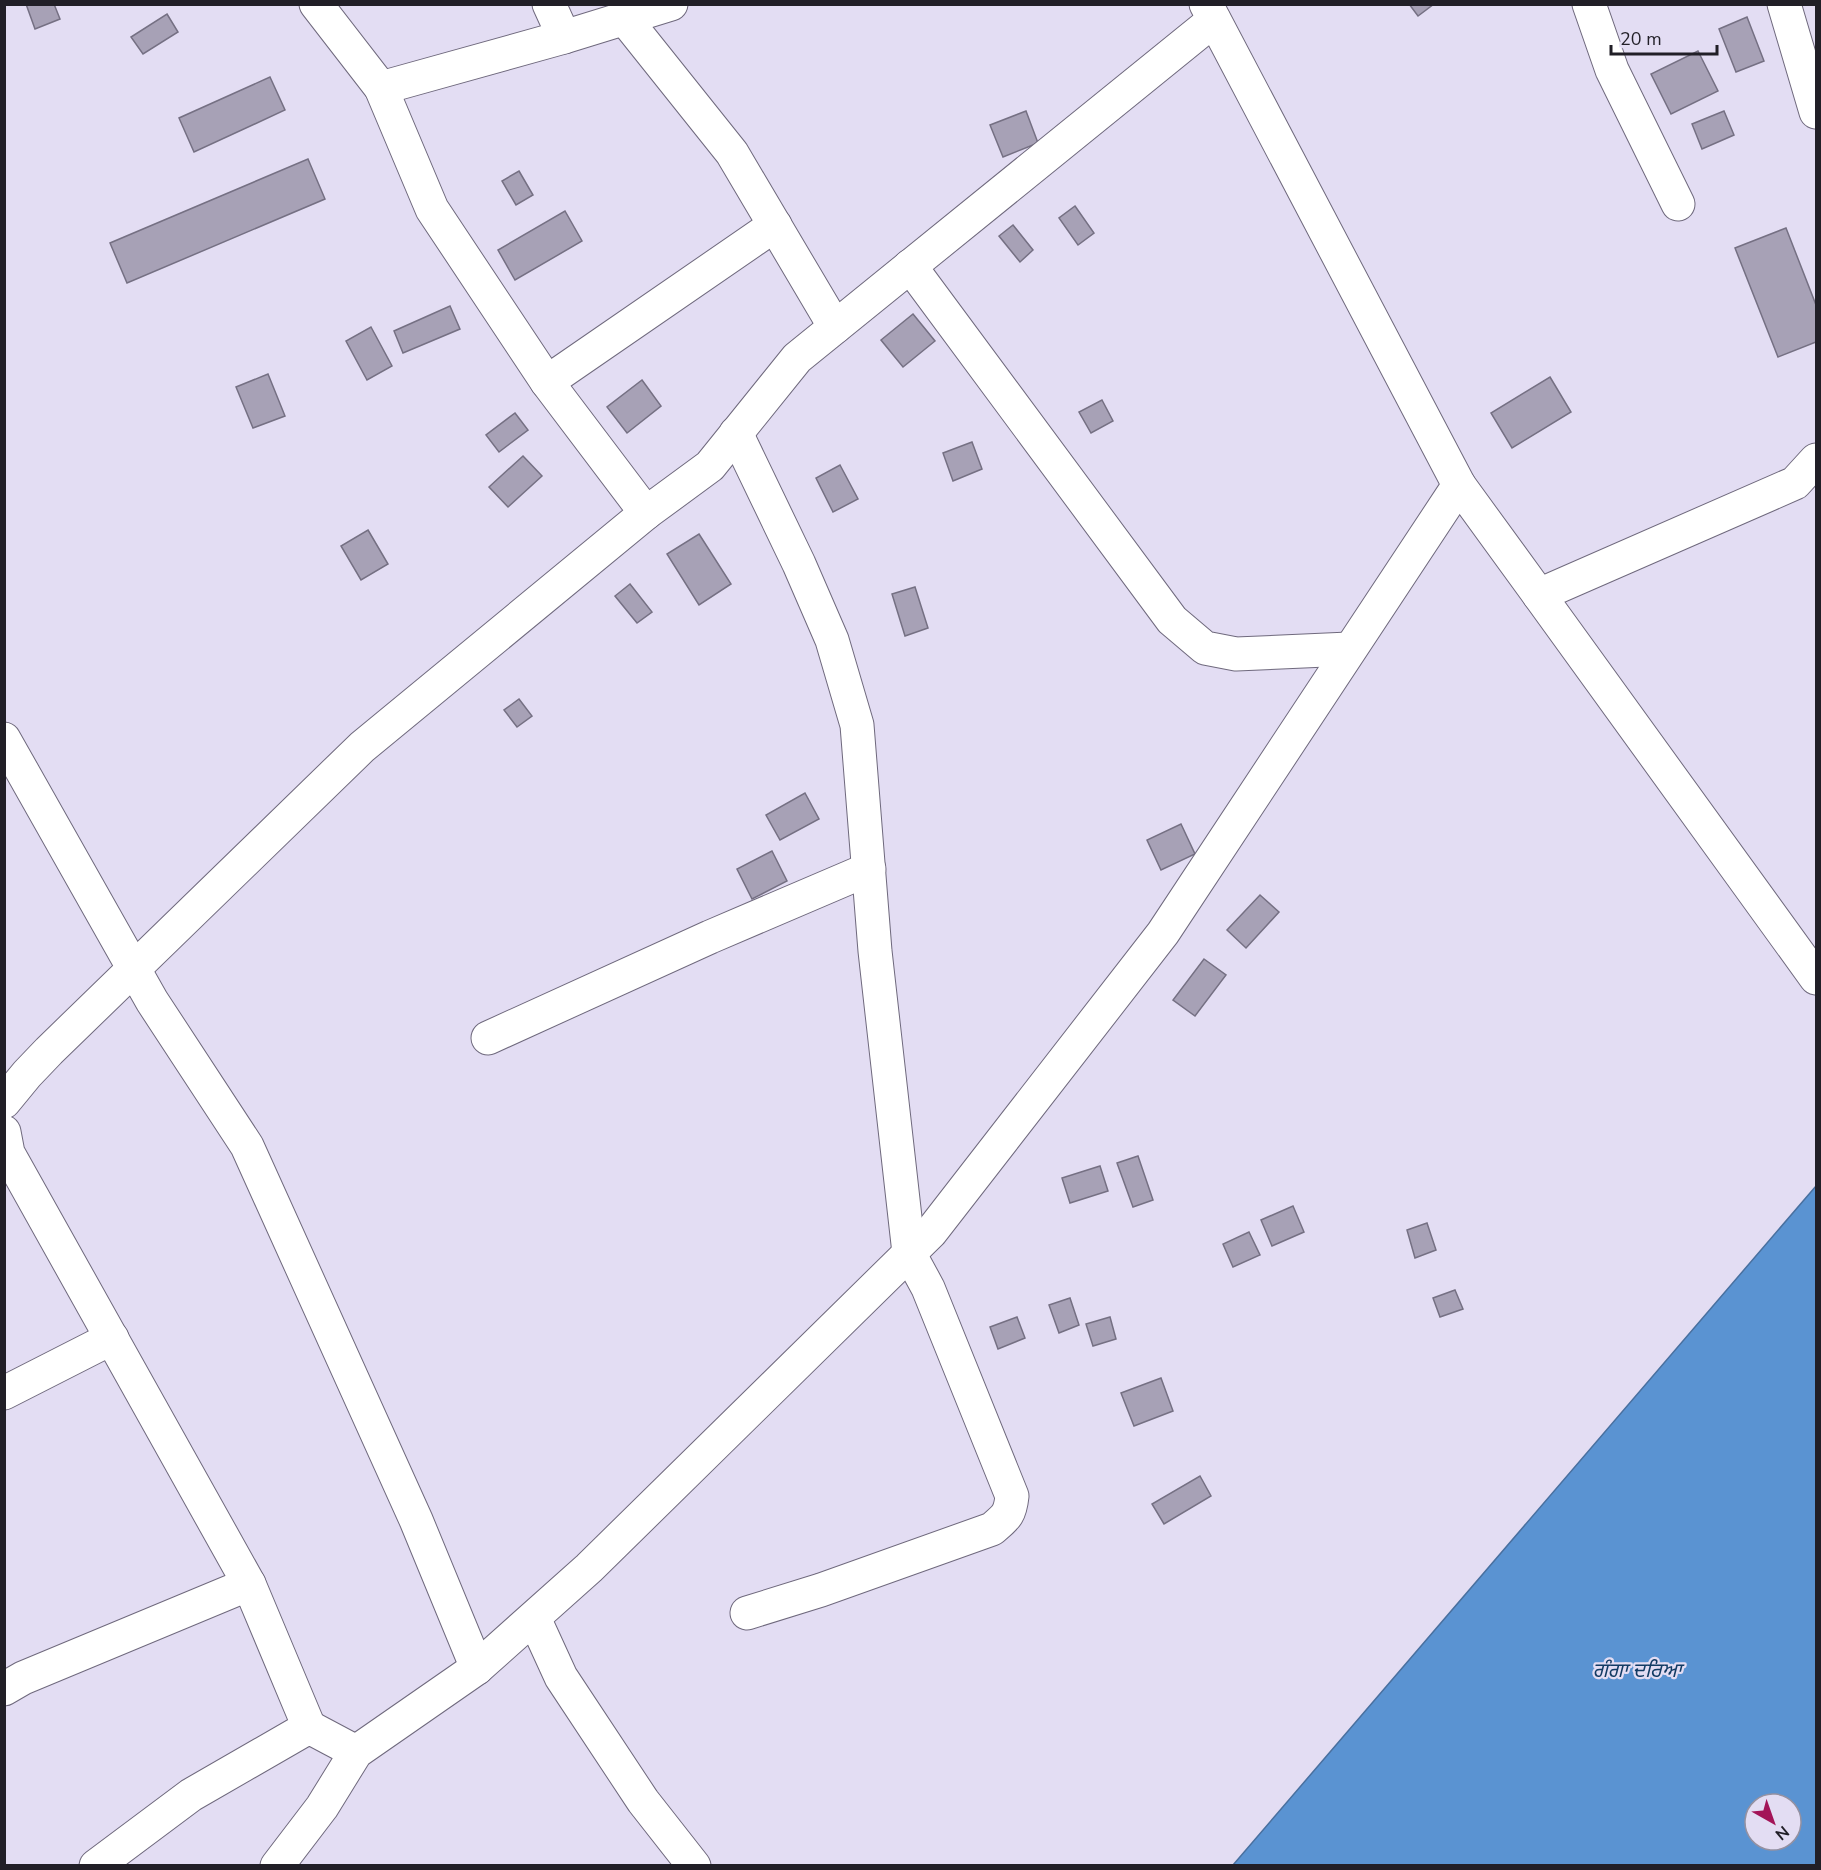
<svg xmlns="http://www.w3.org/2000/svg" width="1821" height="1870" font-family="'Nunito Sans','Noto Sans Gurmukhi',sans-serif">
<rect width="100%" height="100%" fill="#e3ddf3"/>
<!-- water -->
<path fill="#5a93d2" stroke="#49709f" stroke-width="1.5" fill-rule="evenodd" d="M1816 1186V1865H1233ZM1755 1804H1791V1840H1755Z"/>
<!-- building -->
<g fill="#a7a1b6" stroke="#757083" stroke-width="1.5">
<polygon points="26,4 54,4 60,19 35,29"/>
<polygon points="1409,4 1434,4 1418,16"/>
<polygon points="167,14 178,32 143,54 131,37"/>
<polygon points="1747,17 1764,61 1736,72 1719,29"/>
<polygon points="1698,51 1718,91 1671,114 1651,74"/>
<polygon points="270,77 285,110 194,152 179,118"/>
<polygon points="1026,111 1038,143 1003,157 990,125"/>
<polygon points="1724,111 1734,135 1702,149 1692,124"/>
<polygon points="308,159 325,199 127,283 110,243"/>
<polygon points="519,171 533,195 516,205 502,181"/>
<polygon points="1075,206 1094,233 1078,245 1059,218"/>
<polygon points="565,211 582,241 515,280 498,250"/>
<polygon points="1013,225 1033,250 1020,262 999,236"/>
<polygon points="1786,228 1816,305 1816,342 1778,357 1735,248"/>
<polygon points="450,306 460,329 403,353 394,331"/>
<polygon points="913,314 935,341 903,367 881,340"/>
<polygon points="371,327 392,366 367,380 346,341"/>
<polygon points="268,374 285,416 253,428 236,387"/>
<polygon points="1550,377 1571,412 1512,448 1491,413"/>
<polygon points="642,380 661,406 627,433 607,407"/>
<polygon points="1102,400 1113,421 1091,433 1079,412"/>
<polygon points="515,413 528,430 499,452 486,435"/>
<polygon points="972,442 982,469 953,481 943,453"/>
<polygon points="523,456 542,476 508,507 489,487"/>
<polygon points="840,465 858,499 833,512 816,478"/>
<polygon points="368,530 388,564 361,580 341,546"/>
<polygon points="699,534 731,584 699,605 667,554"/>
<polygon points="630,584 652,612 637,623 615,596"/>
<polygon points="915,587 928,628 905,636 892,594"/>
<polygon points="519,699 532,716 517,727 504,710"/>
<polygon points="805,793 819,819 780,840 766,815"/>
<polygon points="1181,824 1195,854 1161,870 1147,840"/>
<polygon points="772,851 787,881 752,899 737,869"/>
<polygon points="1260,895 1279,912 1246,948 1227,930"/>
<polygon points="1204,959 1226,975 1195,1016 1173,1000"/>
<polygon points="1138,1156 1153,1200 1133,1207 1117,1163"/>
<polygon points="1100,1166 1108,1191 1070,1203 1062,1178"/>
<polygon points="1293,1206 1304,1232 1272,1246 1261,1220"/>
<polygon points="1427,1223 1436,1250 1415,1258 1407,1230"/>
<polygon points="1249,1232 1260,1255 1233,1267 1223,1244"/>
<polygon points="1455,1290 1463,1309 1440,1317 1433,1298"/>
<polygon points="1070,1298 1079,1325 1059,1333 1049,1305"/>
<polygon points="1017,1317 1025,1338 998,1349 990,1327"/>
<polygon points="1110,1317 1116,1339 1093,1346 1086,1324"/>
<polygon points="1161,1378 1173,1411 1134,1426 1121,1393"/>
<polygon points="1200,1476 1211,1496 1164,1524 1152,1504"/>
</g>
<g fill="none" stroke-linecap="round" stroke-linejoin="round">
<defs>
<g id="street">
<polyline points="316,4 381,88 432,209 547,382 646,513"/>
<polyline points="549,4 564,37"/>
<polyline points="1589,4 1612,70 1678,204"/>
<polyline points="1784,4 1816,112"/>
<polyline points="625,19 732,153 835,327"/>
<polyline points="381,88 564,37 671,4"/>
<polyline points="910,266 1172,620 1205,648 1236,654 1349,649"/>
<polyline points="547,382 775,225"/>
<path d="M736 433 799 564 832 640 857 725 875 951 909 1253 928 1288 1012 1496C1010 1515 1006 1517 992 1529L821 1590 747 1613"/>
<polyline points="1459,485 1539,595 1795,483 1816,460"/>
<polyline points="1539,595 1816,978"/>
<polyline points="4,739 152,1001 247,1146 416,1520 477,1668"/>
<polyline points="488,1038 710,937 869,869"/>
<polyline points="4,1102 27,1074 49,1051 362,747 646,513 710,466 797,358 1214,20"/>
<polyline points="4,1132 8,1153 249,1584 309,1727"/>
<polyline points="4,1393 112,1338"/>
<polyline points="534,1618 561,1677 643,1801 694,1866"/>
<polyline points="4,1689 23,1678 249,1584"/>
</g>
<g id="secondary">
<polyline points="96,1866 191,1795 309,1727 356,1752"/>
<polyline points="277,1866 322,1807 356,1752 477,1668 589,1568 931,1232 1163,933 1459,485 1206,4"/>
</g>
</defs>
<!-- street casing -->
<use href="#street" stroke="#6f697d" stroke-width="35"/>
<!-- secondary casing -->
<use href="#secondary" stroke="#6f697d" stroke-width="35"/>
<!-- street -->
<use href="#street" stroke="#fff" stroke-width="33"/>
<!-- secondary -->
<use href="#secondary" stroke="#fff" stroke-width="33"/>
</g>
<g text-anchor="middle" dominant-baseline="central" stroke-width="4.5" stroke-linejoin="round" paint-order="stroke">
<!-- water labels -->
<g font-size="20" font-style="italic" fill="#123b64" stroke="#e3ddf3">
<text x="1637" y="1670">ਗੰਗਾ ਦਰਿਆ</text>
</g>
</g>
<!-- border -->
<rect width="1821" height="1870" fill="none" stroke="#211f27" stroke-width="12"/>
<!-- north arrow -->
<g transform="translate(1773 1822) rotate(140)"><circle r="28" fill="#e3ddf3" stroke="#9591a1" stroke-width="1.5"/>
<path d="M0-4.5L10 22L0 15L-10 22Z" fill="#a31458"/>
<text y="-9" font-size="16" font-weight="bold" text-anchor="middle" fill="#211f27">N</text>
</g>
<!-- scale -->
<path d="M1611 45v9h106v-9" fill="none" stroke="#211f27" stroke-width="3"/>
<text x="1620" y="45" font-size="18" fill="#211f27" stroke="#e3ddf3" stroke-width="4.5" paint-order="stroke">20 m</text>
</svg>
